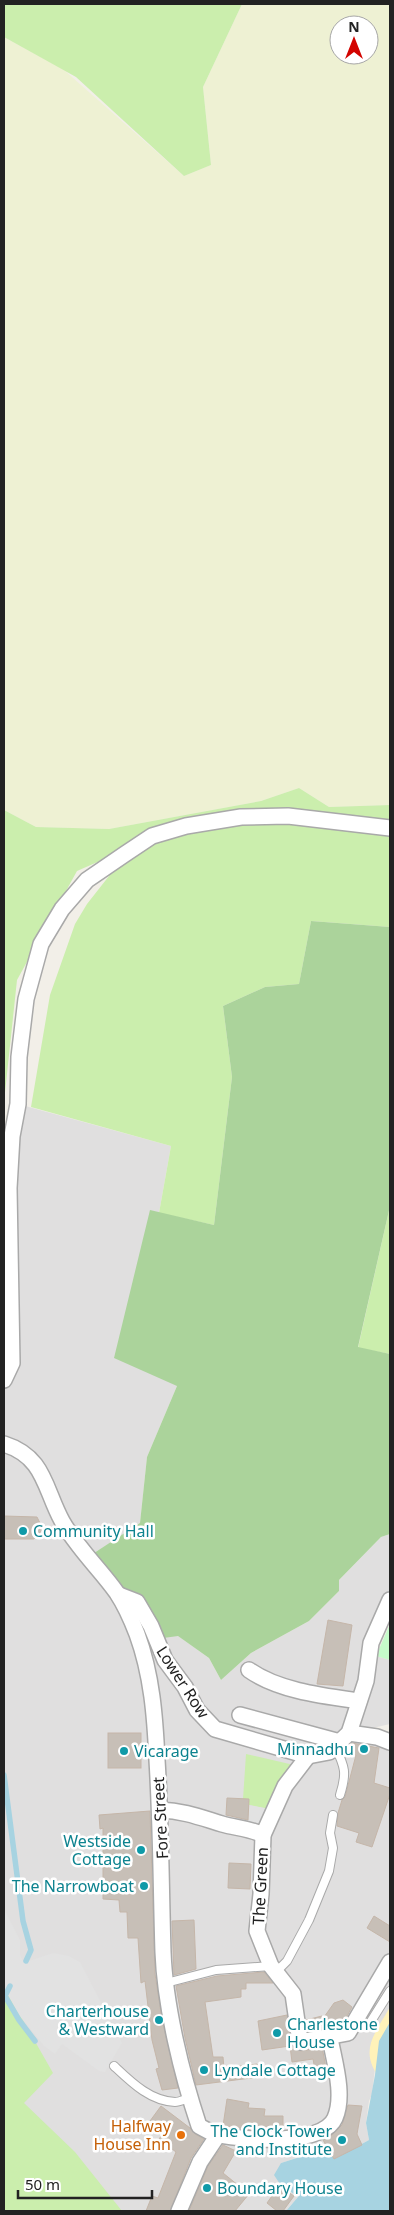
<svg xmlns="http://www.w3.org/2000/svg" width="394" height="2215" font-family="'Noto Sans',sans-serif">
<rect width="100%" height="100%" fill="#f2efe8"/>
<!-- residential -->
<polygon fill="#e0dfdf" points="18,1104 171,1146 159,1213 177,1386 147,1457 140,1524 88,1557 177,1635 209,1658 221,1680 251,1653 309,1621 339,1591 339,1580 381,1537 390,1534 390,1600 376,1656 390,1660 390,1724 351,1733 390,1742 390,2022 375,2068 372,2094 369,2101 366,2123 369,2140 334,2159 328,2148 281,2163 280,2184 298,2197 286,2211 4,2211 4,1380"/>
<!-- farmland -->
<path fill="#eef1d3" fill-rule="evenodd" d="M242 4H390V805L329 807 299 788 261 801 109 829 36 827 4 810V37L64 70 184 176 211 165 203 87ZM339 25H369V55H339Z"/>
<!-- grass -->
<g fill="#cbeead">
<polygon points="4,4 242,4 203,87 211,165 184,176 76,77 4,37"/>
<polygon points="299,788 329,807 390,805 390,927 311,921 299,984 265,987 223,1006 232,1077 214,1225 159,1213 171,1146 31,1107 50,995 75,924 87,904 109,876 109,857 77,871 17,980 4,1102 4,810 36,827 109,829 261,801"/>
<polygon points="390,1206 390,1354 358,1348"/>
<polygon points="246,1754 294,1765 269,1809 249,1805 249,1800 243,1799"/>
<polygon points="4,1987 53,2073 24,2103 75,2152 122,2211 4,2211"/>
</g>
<!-- forest -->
<polygon fill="#abd39b" points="311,921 390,927 390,1206 358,1347 390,1354 390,1534 381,1537 339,1580 339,1591 309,1621 251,1653 221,1680 209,1658 178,1636 156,1639 88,1557 140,1523 147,1457 177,1386 114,1358 150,1210 214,1225 232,1077 223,1006 265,987 299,984"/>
<!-- sand -->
<path fill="#fff2b9" d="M390 2007V2082L384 2084C357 2052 373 2037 390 2007Z"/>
<!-- park -->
<polygon fill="#c5fcca" points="390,1624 390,1660 376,1656"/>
<!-- parking -->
<g fill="#e2e2e2">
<polygon points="249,1805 275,1810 263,1835 248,1824"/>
<polygon points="4,1909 20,1940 20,1955 23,1961 32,1960 53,1953 69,1956 80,1962 122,2043 105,2072 99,2071 62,2044 55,2054 44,2046 19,2015 4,1988"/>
</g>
<!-- water -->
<polygon fill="#a7d3e1" points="390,2022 390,2211 286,2211 298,2197 280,2184 274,2175 281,2163 328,2148 334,2159 369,2140 366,2123 375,2075 379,2041"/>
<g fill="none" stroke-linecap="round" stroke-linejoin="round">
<!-- stream -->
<g stroke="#a7d3e1" stroke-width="5.5">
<polyline points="4,1775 23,1921 31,1950 26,1961"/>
<polyline points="10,1986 5,1996 19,2020 35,2041"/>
</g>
</g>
<!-- building -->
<g fill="#c7bfb7" stroke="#c5b6a9">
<polygon points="4,1516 37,1517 43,1529 34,1539 4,1539"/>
<polygon points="328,1620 352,1625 343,1686 317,1684"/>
<rect x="108" y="1733" width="33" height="35"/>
<polygon points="352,1743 379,1748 374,1783 390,1788 390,1794 372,1847 356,1842 359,1833 337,1826 338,1813 342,1800 345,1797 356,1755 348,1754 349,1746"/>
<polygon points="227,1798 249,1799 248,1820 226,1815"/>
<polygon points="150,1811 155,1974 162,2019 178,2088 162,2090 156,2069 159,2068 152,2040 145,1981 141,1983 138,1938 128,1938 127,1912 120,1912 119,1900 103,1899 103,1828 100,1829 99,1815"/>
<polygon points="229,1863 251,1864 250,1889 228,1888"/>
<polygon points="374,1916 390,1926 390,1942 367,1928"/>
<polygon points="194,1920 196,1969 174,1975 172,1921"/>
<polygon points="264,1972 273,1983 246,1983 246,1989 241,1989 241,1997 205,2002 213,2057 223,2057 224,2068 257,2064 259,2077 196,2085 185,2038 176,1986 217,1976"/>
<polygon points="343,2000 352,2007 342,2025 329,2027 323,2023 324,2028 308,2031 306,2020 322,2016 322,2020 334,2003"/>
<polygon points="287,2015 292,2047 301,2051 322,2047 327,2073 316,2075 313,2059 292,2062 290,2046 262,2050 258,2021"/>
<polygon points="227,2099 249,2103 248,2108 265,2109 264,2116 283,2116 283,2129 247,2129 223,2126"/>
<polygon points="348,2105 362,2106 357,2134 362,2145 334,2159 323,2140 332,2135 342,2125"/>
<polygon points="161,2106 190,2128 195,2134 204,2139 191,2158 170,2211 146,2211 152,2196 158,2198 176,2152 159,2139 164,2132 150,2121"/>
<polygon points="223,2145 236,2151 223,2173 249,2194 235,2211 189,2211 208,2166"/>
<polygon points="279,2186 294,2196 283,2211 277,2211 267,2203"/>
</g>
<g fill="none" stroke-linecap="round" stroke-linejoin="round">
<defs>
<g id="lane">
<path d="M335 1746C345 1767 347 1773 340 1795"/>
<polyline points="276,1972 287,1961 309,1920 329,1871 333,1848 330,1833 333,1815"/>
<polyline points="166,1983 216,1970 271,1966"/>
<polyline points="355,2021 368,2026 390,1991"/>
<path d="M114 2066C131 2082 150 2101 175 2102 180 2102 185 2099 190 2098"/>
</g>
<g id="street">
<polyline points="4,1380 12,1363 9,1188 12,1136 18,1104 19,1057 26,999 41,944 62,909 87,880 125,854 152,836 186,826 241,817 288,816 390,828"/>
<path d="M4 1444C45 1457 44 1488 62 1521 77 1548 100 1569 117 1593 125 1605 132 1621 137 1634 152 1675 155 1717 157 1760 161 1824 161 1888 163 1952 165 2006 182 2075 199 2126 205 2129 212 2134 219 2135 244 2140 323 2146 335 2118 345 2095 334 2061 330 2038"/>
<polyline points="119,1595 137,1602 151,1626 165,1660 185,1687 197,1710 215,1729 308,1756 329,1752 349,1733 366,1681 371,1643 390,1600"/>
<path d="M249 1670C279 1691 324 1696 359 1701"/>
<polyline points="240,1715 340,1742"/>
<polyline points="349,1733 377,1737 390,1742"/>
<polyline points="308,1756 285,1786 263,1835 261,1894 257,1931 271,1966 293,1994 300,2042 348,2033 390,1962"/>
<path d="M160 1810C184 1811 199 1817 222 1824 236 1828 249 1828 263 1835"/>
<polyline points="179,2211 200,2162 218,2135"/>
</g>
</defs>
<!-- lane casing -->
<use href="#lane" stroke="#a9a9a9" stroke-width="10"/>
<!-- street casing -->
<use href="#street" stroke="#a9a9a9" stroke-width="18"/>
<!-- lane -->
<use href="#lane" stroke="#fff" stroke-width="8"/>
<!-- street -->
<use href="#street" stroke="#fff" stroke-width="15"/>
</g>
<!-- markers -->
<g fill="#0f9aa8" stroke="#fff" stroke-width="2">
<circle cx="23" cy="1531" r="5"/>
<circle cx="364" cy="1749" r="5"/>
<circle cx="124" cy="1751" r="5"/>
<circle cx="141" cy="1850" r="5"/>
<circle cx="144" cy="1886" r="5"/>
<circle cx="159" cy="2020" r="5"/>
<circle cx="277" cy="2033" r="5"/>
<circle cx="204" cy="2070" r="5"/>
<circle cx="342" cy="2140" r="5"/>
<circle cx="207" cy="2188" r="5"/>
</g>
<circle fill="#e8710a" stroke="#fff" stroke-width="2" cx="181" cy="2135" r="5"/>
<g text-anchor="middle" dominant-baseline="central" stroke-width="5" stroke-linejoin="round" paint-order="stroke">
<!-- culture labels -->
<g font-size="16" fill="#0d838f" stroke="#fff" text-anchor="start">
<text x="33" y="1531">Community Hall</text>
<text x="354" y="1749" text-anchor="end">Minnadhu</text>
<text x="134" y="1751">Vicarage</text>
<text x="131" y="1841" text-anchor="end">Westside<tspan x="131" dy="18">Cottage</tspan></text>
<text x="134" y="1886" text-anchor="end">The Narrowboat</text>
<text x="149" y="2011" text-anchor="end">Charterhouse<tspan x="149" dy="18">&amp; Westward</tspan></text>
<text x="287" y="2024">Charlestone<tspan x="287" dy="18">House</tspan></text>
<text x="214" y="2070">Lyndale Cottage</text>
<text x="332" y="2131" text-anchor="end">The Clock Tower<tspan x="332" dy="18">and Institute</tspan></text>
<text x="217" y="2188">Boundary House</text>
</g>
<!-- street labels -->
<g font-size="16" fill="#222" stroke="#fff">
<text transform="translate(183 1682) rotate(57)">Lower Row</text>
<text transform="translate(160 1818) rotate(-93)">Fore Street</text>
<text transform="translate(260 1886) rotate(-87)">The Green</text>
</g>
<!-- food labels -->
<g font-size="16" fill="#c56008" stroke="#fff" text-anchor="end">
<text x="171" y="2126">Halfway<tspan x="171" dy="18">House Inn</tspan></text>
</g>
</g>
<!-- border -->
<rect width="394" height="2215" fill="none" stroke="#222222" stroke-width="10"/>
<!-- north arrow -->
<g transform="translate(354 40)"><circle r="24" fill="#ffffff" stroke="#a7a7a7"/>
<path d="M0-4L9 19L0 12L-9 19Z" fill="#d30400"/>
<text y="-8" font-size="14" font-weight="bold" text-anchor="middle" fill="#222222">N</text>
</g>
<!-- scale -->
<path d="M18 2190v8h134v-8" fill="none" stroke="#222222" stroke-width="2.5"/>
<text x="25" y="2190" font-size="15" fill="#222222" stroke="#ffffff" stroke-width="4" paint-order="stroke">50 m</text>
</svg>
